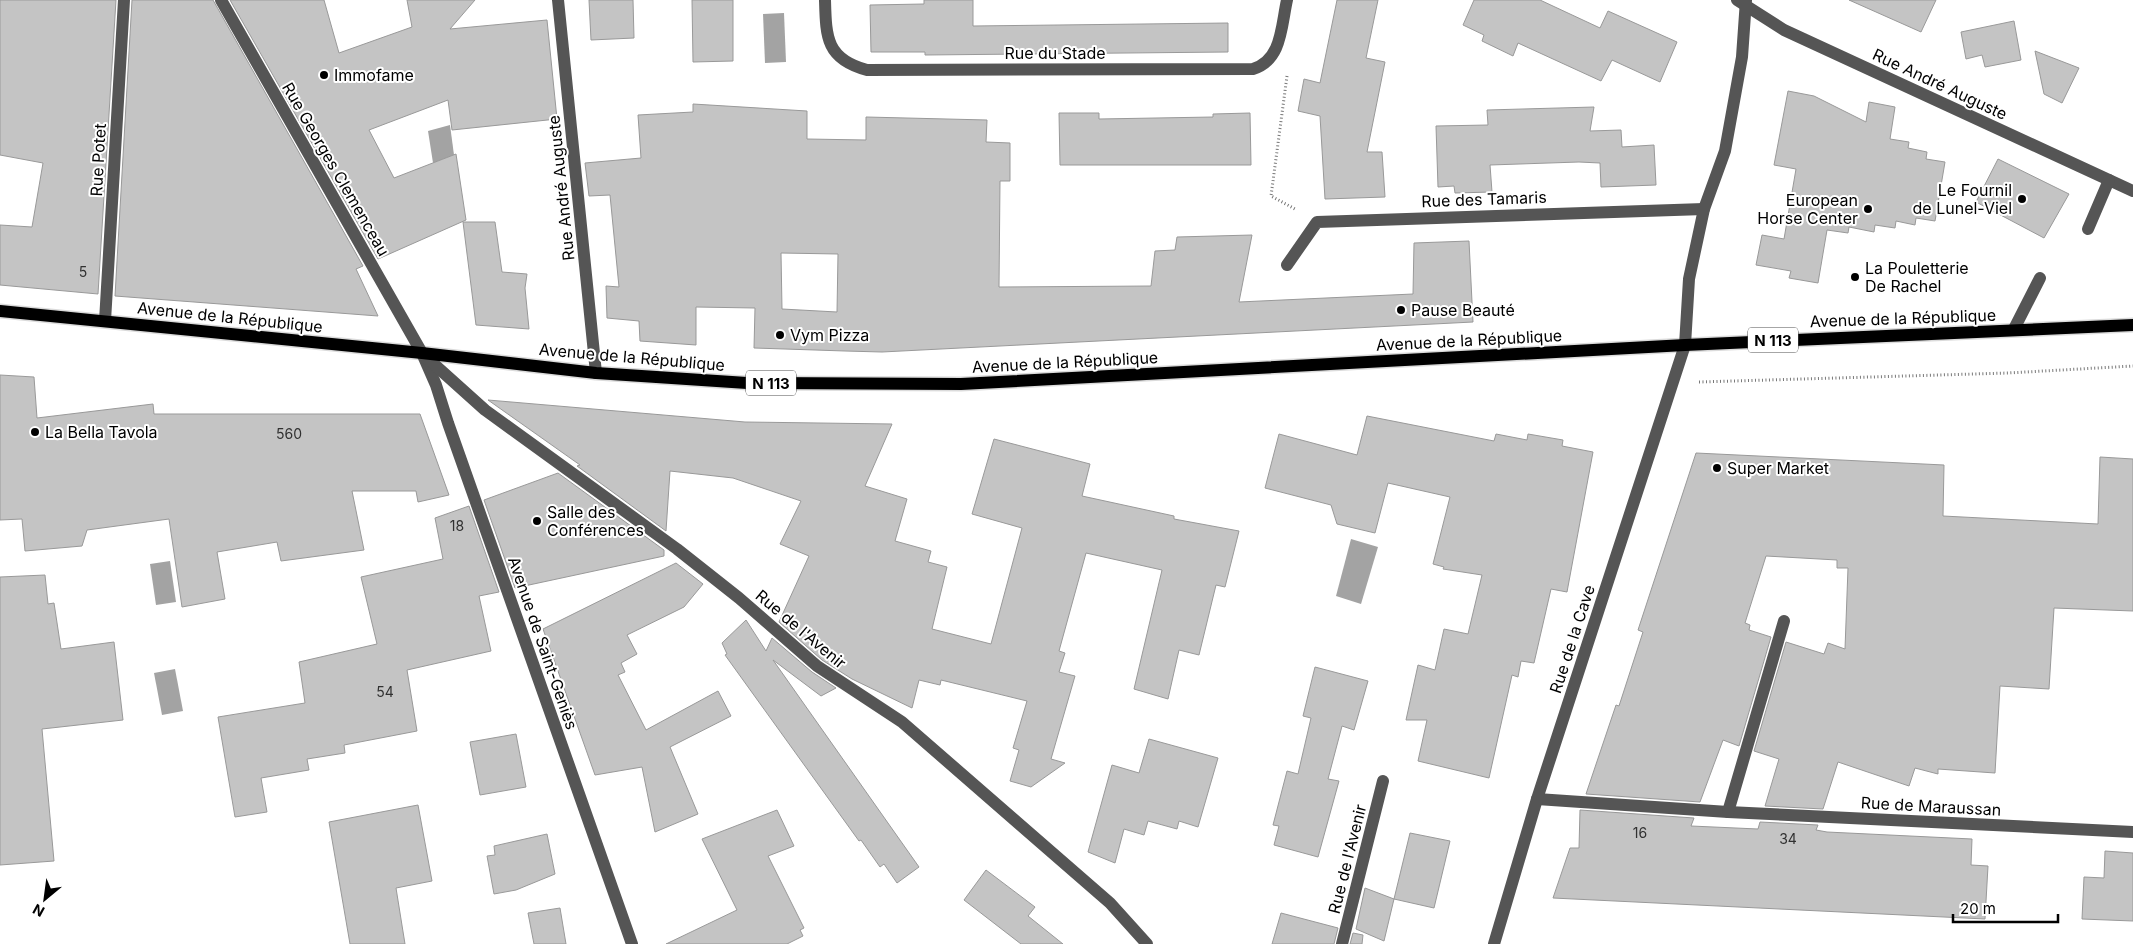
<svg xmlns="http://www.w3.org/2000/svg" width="2133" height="944" font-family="Inter,sans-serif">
<rect width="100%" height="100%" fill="#fff"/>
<!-- water -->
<g fill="#a3a3a3">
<polygon points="784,13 786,62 765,63 763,14"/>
<polygon points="450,125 454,155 433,163 428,131"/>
<polygon points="1351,539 1378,547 1361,604 1336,596"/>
<polygon points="170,561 176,602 156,605 150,564"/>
<polygon points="175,669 183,711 162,715 154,673"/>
</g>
<!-- building -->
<g fill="#c4c4c4" stroke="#999" fill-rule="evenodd">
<polygon points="0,0 116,0 98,294 0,285 0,225 32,227 43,163 0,155"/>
<polygon points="132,0 213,0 363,266 356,269 378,316 115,296"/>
<polygon points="230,0 324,0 339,53 412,27 407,0 475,0 450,29 547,20 557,119 452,130 448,100 369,130 394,178 456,154 466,220 378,259"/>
<polygon points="589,0 633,0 634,38 591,40"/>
<polygon points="692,0 733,0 733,61 693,62"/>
<polygon points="924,0 973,0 973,26 1228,23 1228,52 925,55 925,52 871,52 870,5 924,4"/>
<polygon points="1337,0 1378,0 1366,58 1385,62 1367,152 1382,152 1385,197 1325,199 1320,116 1298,111 1304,79 1320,83"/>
<polygon points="1474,0 1540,0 1600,28 1608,11 1677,42 1660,82 1612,60 1601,81 1518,43 1513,56 1482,41 1484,35 1463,25"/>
<polygon points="1849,0 1936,0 1921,32"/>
<polygon points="2014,21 2021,60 1985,67 1982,55 1966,59 1961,32"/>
<polygon points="2035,51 2079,68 2062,103 2044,94"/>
<polygon points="1788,91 1814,96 1866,122 1869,102 1895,107 1890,139 1909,142 1908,148 1927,152 1926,159 1945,162 1935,221 1916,218 1915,225 1896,221 1895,228 1875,225 1874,232 1849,227 1848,233 1827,230 1818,283 1789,278 1791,271 1756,265 1762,235 1784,239 1796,169 1774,165"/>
<path d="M693 104 807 111V139L866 140V117L987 120 986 142 1010 143V181H1000L999 287 1151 286 1155 251 1175 250 1177 237 1252 235 1239 302 1413 294 1414 243 1469 241 1473 322 882 352 845 351 754 348 755 308 696 307V345L640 341 639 321 607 318 606 286 619 287 610 195 589 196 585 163 641 158 638 115 693 112ZM781 253 838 254 837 312 782 309Z"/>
<polygon points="1594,107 1590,131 1621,130 1622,147 1654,145 1656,185 1601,187 1600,163 1579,162 1490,165 1492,192 1455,193 1454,186 1438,187 1436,126 1488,125 1487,110"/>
<polygon points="1059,113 1099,113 1099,119 1213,117 1213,114 1250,113 1251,165 1060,165"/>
<polygon points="1998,159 2069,194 2044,238 1976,202"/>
<polygon points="463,222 495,222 502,272 527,274 525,288 529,329 476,325"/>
<polygon points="0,375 34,377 37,418 153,404 154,414 420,414 449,495 418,502 416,491 352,491 364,550 281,561 277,542 217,552 225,599 182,607 169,519 87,530 82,546 25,551 22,519 0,520"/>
<polygon points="488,400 745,422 892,424 865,486 907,499 895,541 931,551 928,562 947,567 932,629 991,644 1022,528 972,514 994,439 1090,464 1082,496 1174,516 1174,519 1239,531 1225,587 1216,585 1199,655 1179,650 1168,699 1134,689 1162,570 1086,553 1059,651 1065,653 1059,672 1075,676 1051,759 1065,763 1031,787 1010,781 1019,750 1013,748 1027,701 941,680 940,685 919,680 912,708 852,679 822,660 779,622 809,556 780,544 801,501 733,478 670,471 666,531 577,466 580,465"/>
<polygon points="1367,416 1494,441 1496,434 1527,440 1528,434 1563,440 1562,446 1593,452 1567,592 1551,589 1534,663 1521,661 1518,677 1512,675 1489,778 1418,761 1427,720 1406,720 1418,665 1435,670 1444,629 1468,634 1482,575 1443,569 1444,567 1433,564 1450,497 1388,483 1375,533 1337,524 1331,505 1265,488 1279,434 1357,455"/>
<polygon points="1696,453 1944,465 1943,516 2098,524 2100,457 2133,459 2133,611 2054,608 2049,689 2000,686 1995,773 1938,769 1938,774 1915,768 1909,786 1838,762 1823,809 1765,806 1779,759 1754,751 1786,642 1824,654 1828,643 1845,649 1848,568 1837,568 1837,560 1766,556 1745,623 1750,625 1749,630 1771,637 1739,746 1723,740 1700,802 1586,794 1616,705 1619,706 1643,632 1638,630"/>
<polygon points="558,473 664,550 664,556 515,588 484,500"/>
<polygon points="469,506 499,592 479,596 491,651 407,670 417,731 344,745 345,753 307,759 309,770 261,778 267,812 235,817 218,717 305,703 299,662 377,644 361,577 443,559 435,518"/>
<polygon points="676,563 703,584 684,607 627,635 637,654 621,663 625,672 618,675 646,730 718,691 731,716 670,747 698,814 655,832 642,767 595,775 543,629"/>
<polygon points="45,575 48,604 54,603 61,649 114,642 123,720 42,729 54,861 0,865 0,577"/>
<polygon points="746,620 766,651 772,638 812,672 836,688 821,696 773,660 919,867 897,883 884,864 880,867 861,840 859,841 725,655 727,654 722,643"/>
<polygon points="1315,667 1368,681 1354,730 1342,726 1328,779 1339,781 1318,857 1274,845 1279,826 1273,825 1287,771 1298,774 1311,718 1303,716"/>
<polygon points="516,734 526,787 480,795 470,742"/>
<polygon points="1149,739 1218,758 1198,827 1179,821 1177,829 1148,821 1144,835 1124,829 1115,863 1088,852 1112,765 1139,773"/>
<polygon points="418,805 432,881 396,888 405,944 350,944 329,822"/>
<polygon points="777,810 794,846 768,856 804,928 800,930 803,936 787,944 666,944 737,910 702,839"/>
<polygon points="1580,810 1694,818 1691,826 1758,829 1760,822 1818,825 1816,830 1827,832 1972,839 1971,865 1988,866 1985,919 1553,898 1570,848 1579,848"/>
<polygon points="1410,833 1450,841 1434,908 1394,899 1384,941 1356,929 1365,888 1394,899"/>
<polygon points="547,834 555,874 516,890 494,894 487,856 495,855 494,846"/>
<polygon points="2105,851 2133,853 2133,921 2082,919 2084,877 2104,878"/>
<polygon points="986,870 1035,907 1028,916 1063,944 1021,944 964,900"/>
<polygon points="560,908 566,944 534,944 528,913"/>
<polygon points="1281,913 1338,928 1334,944 1272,944"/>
<polygon points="1353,933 1363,935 1362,944 1350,944"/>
</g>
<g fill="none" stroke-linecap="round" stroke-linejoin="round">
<defs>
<polyline id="major" points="0,311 422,353 596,373 747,383 961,384 1685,345 2133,325"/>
</defs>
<!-- major casing -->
<use href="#major" stroke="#dbdbdb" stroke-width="15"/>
<!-- path -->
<g stroke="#777" stroke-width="3" stroke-dasharray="1 2.5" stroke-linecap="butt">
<polyline points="1287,76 1271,196 1295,209"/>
<polyline points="1699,382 2008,373 2133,366"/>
</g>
<!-- minor -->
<g stroke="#555" stroke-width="12">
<polyline points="221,0 422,353 436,385 448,423 632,944"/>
<polyline points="558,0 596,373"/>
<path d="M825 0C826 37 826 59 867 70L1253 69C1282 60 1281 27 1287 0"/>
<polyline points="1737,0 1784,30 2133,191"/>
<polyline points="2088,229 2109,180"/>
<polyline points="1287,265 1317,222 1704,209"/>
<polyline points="105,321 124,0"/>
<polyline points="2014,329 2040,278"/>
<polyline points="426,357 485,410 677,549 739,598 817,666 902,722 1110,903 1147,944"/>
<polyline points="1537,799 1728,812 2133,832"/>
<polyline points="1728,812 1784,621"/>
<polyline points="1342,944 1383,781"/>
<polyline points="1494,944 1537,799 1685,345 1689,279 1704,209 1725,151 1742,57 1746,0"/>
</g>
<!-- major -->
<use href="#major" stroke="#000" stroke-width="12"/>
</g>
<!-- markers -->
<g fill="#000" stroke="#fff" stroke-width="2">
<circle cx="324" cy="75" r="5"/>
<circle cx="2022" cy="199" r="5"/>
<circle cx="1868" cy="209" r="5"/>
<circle cx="1855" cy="277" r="5"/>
<circle cx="1401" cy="310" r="5"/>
<circle cx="780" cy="335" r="5"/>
<circle cx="35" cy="432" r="5"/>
<circle cx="1717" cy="468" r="5"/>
<circle cx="537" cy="521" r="5"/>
</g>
<g text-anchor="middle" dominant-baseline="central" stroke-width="4" stroke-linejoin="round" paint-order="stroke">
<!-- number labels -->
<g font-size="14" fill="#313131">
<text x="83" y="271">5</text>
<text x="289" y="433">560</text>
<text x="457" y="525">18</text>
<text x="385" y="691">54</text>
<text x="1640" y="832">16</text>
<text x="1788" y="838">34</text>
</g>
<!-- shield labels -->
<g fill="#fff" stroke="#4c4c4c" stroke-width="1">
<rect x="1748" y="327.5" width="50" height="25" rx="4"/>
<rect x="746" y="370.5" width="50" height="25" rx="4"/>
</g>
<g font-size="15" font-weight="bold" fill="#000">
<text x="1773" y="340">N 113</text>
<text x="771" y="383">N 113</text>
</g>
<!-- street labels -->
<g font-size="16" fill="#000" stroke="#fff">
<text x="1055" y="53">Rue du Stade</text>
<text transform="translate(1940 84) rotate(25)">Rue André Auguste</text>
<text transform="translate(98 160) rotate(-87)">Rue Potet</text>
<text transform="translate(336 169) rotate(60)">Rue Georges Clemenceau</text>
<text transform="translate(561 188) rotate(-96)">Rue André Auguste</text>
<text transform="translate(1484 199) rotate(-2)">Rue des Tamaris</text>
<text transform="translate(230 317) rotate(6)">Avenue de la République</text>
<text transform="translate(1903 318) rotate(-2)">Avenue de la République</text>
<text transform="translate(1469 340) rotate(-3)">Avenue de la République</text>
<text transform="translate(632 357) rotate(5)">Avenue de la République</text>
<text transform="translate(1065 362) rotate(-3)">Avenue de la République</text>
<text transform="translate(801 629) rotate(40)">Rue de l'Avenir</text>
<text transform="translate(1572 639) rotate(-72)">Rue de la Cave</text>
<text transform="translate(543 643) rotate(71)">Avenue de Saint-Geniès</text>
<text transform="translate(1931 806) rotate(3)">Rue de Maraussan</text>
<text transform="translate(1347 859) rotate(-76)">Rue de l'Avenir</text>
</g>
<!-- poi labels -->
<g font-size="16" fill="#000" stroke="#fff" text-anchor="start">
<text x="334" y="75">Immofame</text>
<text x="2012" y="190" text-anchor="end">Le Fournil<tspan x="2012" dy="18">de Lunel-Viel</tspan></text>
<text x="1858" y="200" text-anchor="end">European<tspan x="1858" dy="18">Horse Center</tspan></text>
<text x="1865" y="268">La Pouletterie<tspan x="1865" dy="18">De Rachel</tspan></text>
<text x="1411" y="310">Pause Beauté</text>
<text x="790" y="335">Vym Pizza</text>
<text x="45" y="432">La Bella Tavola</text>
<text x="1727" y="468">Super Market</text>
<text x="547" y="512">Salle des<tspan x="547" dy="18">Conférences</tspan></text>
</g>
</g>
<!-- north arrow -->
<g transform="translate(45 899) rotate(209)" stroke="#ffffff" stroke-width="4" paint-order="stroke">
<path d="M0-4L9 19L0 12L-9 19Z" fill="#000000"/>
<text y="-8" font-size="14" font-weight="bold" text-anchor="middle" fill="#000000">N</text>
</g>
<!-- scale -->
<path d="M1953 914v8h105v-8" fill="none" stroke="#000000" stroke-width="2.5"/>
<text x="1960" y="914" font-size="15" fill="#000000" stroke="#ffffff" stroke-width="4" paint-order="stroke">20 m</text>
</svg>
